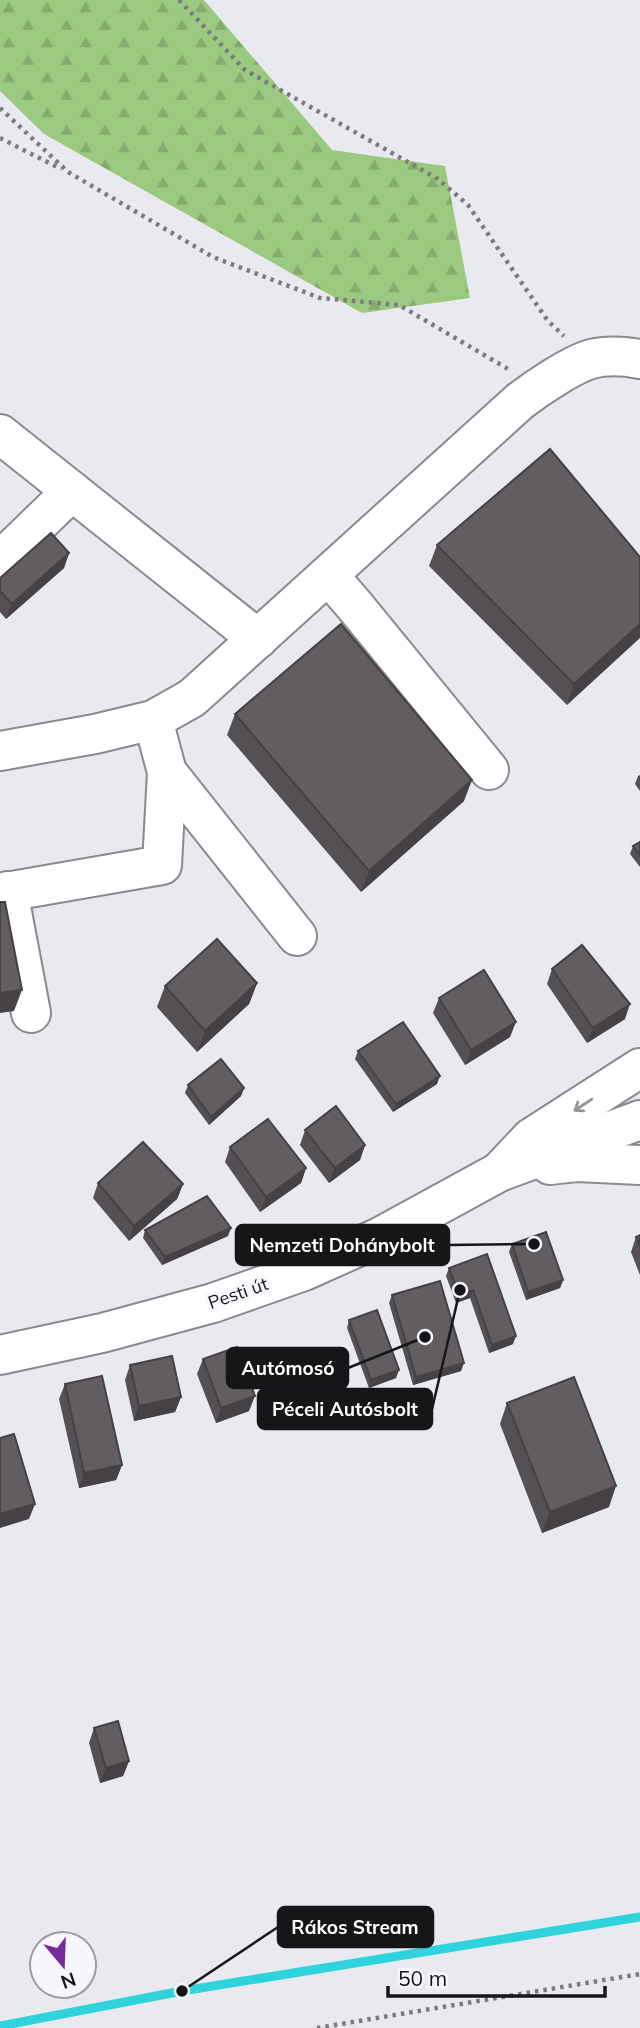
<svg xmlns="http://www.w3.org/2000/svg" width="640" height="2028" font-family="Mulish,sans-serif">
<defs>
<pattern id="forest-firs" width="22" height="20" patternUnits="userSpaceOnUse" patternTransform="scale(1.75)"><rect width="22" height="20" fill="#9bc97f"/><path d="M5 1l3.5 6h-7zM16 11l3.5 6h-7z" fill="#85ac6d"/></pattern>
</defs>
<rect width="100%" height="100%" fill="#e8eaf0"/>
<!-- forest -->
<polygon fill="url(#forest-firs)" points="0,0 204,0 332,150 445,166 470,298 362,313 44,134 0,91"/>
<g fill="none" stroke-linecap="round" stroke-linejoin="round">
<!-- stream -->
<polyline stroke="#2fd3db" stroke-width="9" points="0,2026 182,1991 640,1917"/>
<defs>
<g id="minor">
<polyline points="0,434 258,639"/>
<polyline points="0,561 72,491"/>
<polyline points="329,576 355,606 489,770"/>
<path d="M0 751 95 734 153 720 192 698 520 401C537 388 571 365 591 359 607 355 624 356 640 359"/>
<polyline points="167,772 297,936"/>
<polyline points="8,891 31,1013"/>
<polyline points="0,893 162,865 167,772 153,720"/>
<polyline points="499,1172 531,1138 640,1068"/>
</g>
<g id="major">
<polyline points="550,1165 577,1162 640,1165"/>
<polyline points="0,1355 102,1333 213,1303 304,1271 380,1237 499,1172 640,1120"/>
</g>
</defs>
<!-- minor casing -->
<use href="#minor" stroke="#898a8f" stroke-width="42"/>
<!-- major casing -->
<use href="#major" stroke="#898a8f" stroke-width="42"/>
<!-- path -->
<g stroke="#7a7c80" stroke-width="4.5" stroke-dasharray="3.5 5" stroke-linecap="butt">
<polyline points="179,0 245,70 438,179 468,205 548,321 564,336"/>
<polyline points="0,108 68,172 213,257 320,298 399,305 508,369"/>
<polyline points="0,138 61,169"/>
<polyline points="317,2028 640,1974"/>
</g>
<!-- minor -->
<use href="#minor" stroke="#fff" stroke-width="38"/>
<!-- major -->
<use href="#major" stroke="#fff" stroke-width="38"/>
</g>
<!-- wall -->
<g fill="#545053">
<polygon points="437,545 640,557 567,705 429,566"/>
<polygon points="69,553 64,568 6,619 0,612 0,578"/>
<polygon points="235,714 464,801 361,892 227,735"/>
<polygon points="640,775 640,791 635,784 638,776"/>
<polygon points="640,842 640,867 630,854 633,846"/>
<polygon points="552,969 625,1019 587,1043 547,984"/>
<polygon points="257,983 249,1004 197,1052 157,1007 165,986"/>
<polygon points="439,998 510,1037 465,1065 433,1013"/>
<polygon points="358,1051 437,1084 393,1112 355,1059"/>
<polygon points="188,1085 244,1088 241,1096 209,1125 185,1093"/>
<polygon points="305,1130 365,1145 360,1160 329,1183 300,1145"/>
<polygon points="230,1147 306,1168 301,1183 260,1212 225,1162"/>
<polygon points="98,1183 183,1184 177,1199 129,1241 93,1198"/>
<polygon points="145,1230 228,1236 162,1265 143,1238"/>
<polygon points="640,1235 640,1275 631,1252 636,1237"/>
<polygon points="512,1244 563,1280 560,1288 526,1300 509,1252"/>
<polygon points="487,1254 513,1344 489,1353 470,1298 456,1303 446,1276 449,1268"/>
<polygon points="392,1295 461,1371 413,1385 389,1303"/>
<polygon points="349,1320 396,1378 369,1388 347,1328"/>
<polygon points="203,1359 249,1411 216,1423 197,1374"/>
<polygon points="293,1361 344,1401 302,1413 290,1369"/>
<polygon points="130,1365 181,1397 175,1412 134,1421 125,1380"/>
<polygon points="65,1384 122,1465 116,1480 79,1488 59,1399"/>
<polygon points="507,1403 609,1507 542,1533 500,1424"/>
<polygon points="94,1728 129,1761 123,1776 100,1783 89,1743"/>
</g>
<!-- shaded-wall -->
<g fill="#454144">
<polygon points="69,553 64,568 6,619 12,604"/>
<polygon points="640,624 640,638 567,705 574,684"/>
<polygon points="472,780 464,801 361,892 369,871"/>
<polygon points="257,983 249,1004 197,1052 205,1031"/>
<polygon points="22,990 14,1011 0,1013 0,993"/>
<polygon points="630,1004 625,1019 587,1043 593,1028"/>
<polygon points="516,1022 510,1037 465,1065 471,1050"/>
<polygon points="440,1076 437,1084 393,1112 396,1104"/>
<polygon points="244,1088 241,1096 209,1125 211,1117"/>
<polygon points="365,1145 360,1160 329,1183 335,1168"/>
<polygon points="306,1168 301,1183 260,1212 266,1197"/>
<polygon points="183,1184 177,1199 129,1241 134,1226"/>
<polygon points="231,1228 228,1236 162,1265 165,1257"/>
<polygon points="563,1280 560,1288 526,1300 528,1292"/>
<polygon points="473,1290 470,1298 456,1303 459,1295"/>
<polygon points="516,1336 513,1344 489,1353 492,1345"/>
<polygon points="464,1363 461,1371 413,1385 416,1377"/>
<polygon points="399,1370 396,1378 369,1388 371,1380"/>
<polygon points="347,1393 344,1401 302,1413 305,1405"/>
<polygon points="255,1396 249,1411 216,1423 221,1408"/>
<polygon points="181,1397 175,1412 134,1421 139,1406"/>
<polygon points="122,1465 116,1480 79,1488 84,1473"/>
<polygon points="616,1486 609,1507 542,1533 550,1512"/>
<polygon points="35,1504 29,1519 0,1528 0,1514"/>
<polygon points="129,1761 123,1776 100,1783 106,1768"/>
</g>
<!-- building -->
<g fill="#625d61" stroke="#454144" stroke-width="2">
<polygon points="550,449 640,557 640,624 574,684 437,545"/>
<polygon points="51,533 69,553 12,604 0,591 0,578"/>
<polygon points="341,624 472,780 369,871 235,714"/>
<polygon points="640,842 640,855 633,846"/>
<polygon points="0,902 5,902 22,990 0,993"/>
<polygon points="217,939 257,983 205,1031 165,986"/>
<polygon points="582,945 630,1004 593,1028 552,969"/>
<polygon points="484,970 516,1022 471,1050 439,998"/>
<polygon points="403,1022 440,1076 396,1104 358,1051"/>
<polygon points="221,1059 244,1088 211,1117 188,1085"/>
<polygon points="336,1106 365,1145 335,1168 305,1130"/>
<polygon points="268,1119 306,1168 266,1197 230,1147"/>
<polygon points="143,1142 183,1184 134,1226 98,1183"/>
<polygon points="207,1196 231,1228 165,1257 145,1230"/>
<polygon points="546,1232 563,1280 528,1292 512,1244"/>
<polygon points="640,1235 640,1246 636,1237"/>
<polygon points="487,1254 516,1336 492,1345 473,1290 459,1295 449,1268"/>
<polygon points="440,1281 464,1363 416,1377 392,1295"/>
<polygon points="377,1310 399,1370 371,1380 349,1320"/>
<polygon points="237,1347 255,1396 221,1408 203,1359"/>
<polygon points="336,1350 347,1393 305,1405 293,1361"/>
<polygon points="172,1356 181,1397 139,1406 130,1365"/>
<polygon points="102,1376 122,1465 84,1473 65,1384"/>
<polygon points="574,1377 616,1486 550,1512 507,1403"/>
<polygon points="14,1434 35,1504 0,1514 0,1438"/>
<polygon points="118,1721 129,1761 106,1768 94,1728"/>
</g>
<!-- one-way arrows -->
<defs><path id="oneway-shaft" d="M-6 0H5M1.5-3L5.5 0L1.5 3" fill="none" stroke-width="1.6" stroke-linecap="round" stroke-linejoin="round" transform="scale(1.75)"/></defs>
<use stroke="#969697" href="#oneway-shaft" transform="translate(583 1105) rotate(147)"/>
<g text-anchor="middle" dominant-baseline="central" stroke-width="7" stroke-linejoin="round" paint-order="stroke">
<!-- street labels -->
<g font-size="18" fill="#151618" stroke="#f6f7fd">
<text transform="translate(238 1293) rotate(-19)">Pesti út</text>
</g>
</g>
<!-- callouts -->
<path fill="none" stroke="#151618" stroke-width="2.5" d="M534 1244L449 1245M425 1337L348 1368M460 1290L432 1409M182 1991L278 1927"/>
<g fill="#151618" stroke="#f6f7fd" stroke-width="2.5">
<circle cx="534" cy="1244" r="7"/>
<circle cx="425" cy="1337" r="7"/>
<circle cx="460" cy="1290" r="7"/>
<circle cx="182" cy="1991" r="7"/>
</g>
<g fill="#151618" stroke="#151618" stroke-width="2.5">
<rect x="236" y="1225" width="213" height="40" rx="7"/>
<rect x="227" y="1348" width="121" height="40" rx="7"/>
<rect x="258" y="1389" width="174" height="40" rx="7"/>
<rect x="278" y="1907" width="155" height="40" rx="7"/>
</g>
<g font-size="19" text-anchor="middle" font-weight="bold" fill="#fff">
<text x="342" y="1252">Nemzeti Dohánybolt</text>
<text x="288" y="1375">Autómosó</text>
<text x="345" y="1416">Péceli Autósbolt</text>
<text x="355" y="1934">Rákos Stream</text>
</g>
<!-- north arrow -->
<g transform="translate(63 1965) rotate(161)"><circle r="33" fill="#f6f7fd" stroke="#9c9da1" stroke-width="2"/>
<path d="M0-5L12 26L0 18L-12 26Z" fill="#782b9d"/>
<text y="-10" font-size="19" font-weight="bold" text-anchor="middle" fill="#151618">N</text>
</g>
<!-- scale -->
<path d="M388 1986v10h217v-10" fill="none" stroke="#151618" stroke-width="3.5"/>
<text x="398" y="1986" font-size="21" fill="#151618" stroke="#f6f7fd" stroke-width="5" paint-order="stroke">50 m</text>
</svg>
